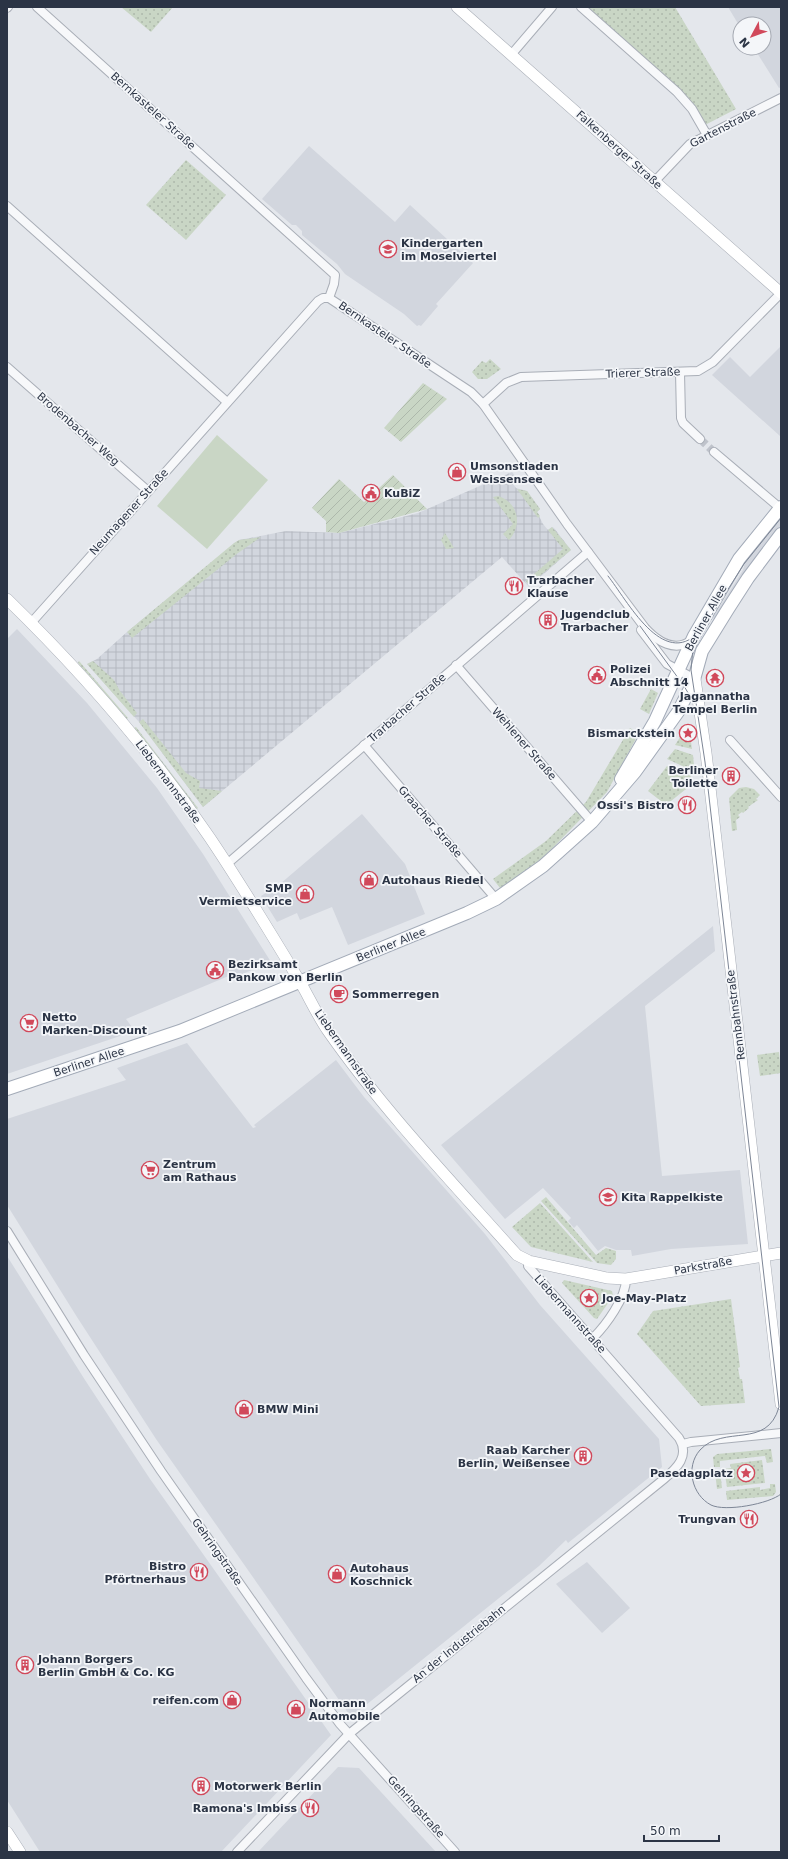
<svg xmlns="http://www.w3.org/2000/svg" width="788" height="1859" font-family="'DejaVu Sans',sans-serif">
<defs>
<pattern id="industrial-grid" width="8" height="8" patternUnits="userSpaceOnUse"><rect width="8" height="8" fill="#d2d6de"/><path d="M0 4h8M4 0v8" fill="none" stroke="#b4b8c0"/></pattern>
<pattern id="grass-dots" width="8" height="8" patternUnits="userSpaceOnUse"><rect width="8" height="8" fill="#c9d6c5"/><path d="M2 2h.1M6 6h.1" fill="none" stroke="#adb8ab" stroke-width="1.8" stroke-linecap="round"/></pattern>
<pattern id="garden-furrows" width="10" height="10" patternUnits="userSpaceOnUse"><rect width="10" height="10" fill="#c9d6c5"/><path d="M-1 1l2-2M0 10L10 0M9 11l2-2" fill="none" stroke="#adb8ab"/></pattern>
</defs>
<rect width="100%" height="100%" fill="#e4e7ec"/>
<!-- built -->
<g fill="#d2d6de">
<polygon points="728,7 781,7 781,87 779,88 754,48 764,48 764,24 740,24 740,27"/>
<polygon points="309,146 395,222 410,205 473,263 436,304 438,306 421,326 419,325 417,326 404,314 345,274 337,264 302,235 302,231 296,225 292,225 262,199"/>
<polygon points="781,346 781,434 780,436 712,375 730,357 750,377"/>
<polygon points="781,515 781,528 715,618 712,619 743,570 746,559"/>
<polygon points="17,629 87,703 157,788 203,854 271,962 233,978 231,975 126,1019 135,1031 7,1074 7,639"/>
<polygon points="362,814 405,864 425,914 348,945 332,907 300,920 297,913 277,922 261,896 280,884"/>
<polygon points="713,926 715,951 645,1006 662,1176 740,1170 748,1244 671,1249 632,1256 631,1250 616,1250 605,1246 598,1251 577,1225 574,1228 568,1221 571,1218 543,1188 505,1219 441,1145"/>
<polygon points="187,1043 253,1128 256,1127 254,1125 336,1060 364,1097 485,1234 540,1305 659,1439 662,1467 568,1543 566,1540 539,1566 351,1717 156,1439 77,1317 7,1205 7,1119 126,1080 117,1068"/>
<polygon points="7,1256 85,1380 150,1479 331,1735 221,1852 40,1852 7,1800"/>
<polygon points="587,1562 630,1608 602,1633 556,1584"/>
<polygon points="338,1767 359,1768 436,1852 258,1852"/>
</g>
<!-- industrial -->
<polygon fill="url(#industrial-grid)" points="512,472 516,477 509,479 516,488 527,491 540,509 537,512 543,524 548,530 552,527 554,528 571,550 529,587 502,557 203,807 139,722 87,664 97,659 127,632 239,540 286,531 339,533 418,513"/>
<!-- grass -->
<g fill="url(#grass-dots)">
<polygon points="121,7 173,7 151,32"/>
<polygon points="585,7 675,7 736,109 705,125 692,103 681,91"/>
<polygon points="186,160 226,195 186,240 146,205"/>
<polygon points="490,359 501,369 487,379 478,379 472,372 482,361 486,363"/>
<polygon points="517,489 527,491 540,509 537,512 540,516 538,518"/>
<path d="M498 496C518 502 523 525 509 540L503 534 513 524 493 497Z"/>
<polygon points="552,527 571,550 529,585 526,581 563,549 548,530"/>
<polygon points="445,533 454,548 446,549 441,540"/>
<polygon points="261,537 238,553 132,638 127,632 234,543 239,540"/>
<polygon points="79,661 128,718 127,719 78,663"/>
<polygon points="93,661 114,680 120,691 137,713 134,717 87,664"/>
<polygon points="651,689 658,693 649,714 640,709"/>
<polygon points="143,719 186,773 200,781 199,788 222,791 203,807 139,722"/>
<polygon points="136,727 198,808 197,809 134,728"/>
<polygon points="630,728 639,733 607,792 538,863 500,888 493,879 546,841 586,802"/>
<polygon points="684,731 690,735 692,749 675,745"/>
<polygon points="675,749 693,755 694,765 689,769 667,759"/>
<polygon points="667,766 681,773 691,775 689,783 691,785 666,805 648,791"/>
<polygon points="746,787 754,789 760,795 756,799 758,800 748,807 749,808 743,813 742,812 738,815 740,817 736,820 737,830 732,831 729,798 739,788"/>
<polygon points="779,1052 781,1073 760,1076 757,1055"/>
<polygon points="546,1197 596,1255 606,1248 616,1251 616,1259 611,1265 597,1263 541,1201"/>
<polygon points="540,1203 593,1262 531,1247 512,1227"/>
<polygon points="564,1280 612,1291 613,1296 597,1319 594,1318 562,1283"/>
<polygon points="731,1299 740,1367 738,1368 740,1379 742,1379 745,1403 701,1406 637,1334 653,1311"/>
<polygon points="771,1449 773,1462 767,1463 765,1456 720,1461 720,1467 714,1467 713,1457 717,1454"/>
<polygon points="762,1460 765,1483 727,1487 724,1469 731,1468 730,1464"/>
<polygon points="720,1471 722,1488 717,1489 715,1472"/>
<polygon points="770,1484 775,1484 776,1492 773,1496 727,1500 726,1491 760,1487 760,1490 770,1488"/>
</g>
<!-- garden -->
<g fill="url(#garden-furrows)">
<polygon points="423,383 447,399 401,442 384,428"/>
<polygon points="393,475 427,509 339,533 326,532 326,521 312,508 339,479 364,502"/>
</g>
<!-- pitch -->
<polygon fill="#c9d6c5" points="217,435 268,480 207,549 157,506"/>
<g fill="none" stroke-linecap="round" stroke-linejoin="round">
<!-- street-tunnel -->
<polyline stroke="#bfc3cb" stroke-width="8" stroke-dasharray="8 4" stroke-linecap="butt" points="700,439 714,452"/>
<defs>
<g id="street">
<polyline points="37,7 335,275 334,284 329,298"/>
<polyline points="581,7 677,92 692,109 707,135"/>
<polyline points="7,8 8,7"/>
<polyline points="511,55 552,7"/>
<polyline points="654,182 690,144 781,98"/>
<polyline points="7,206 227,402"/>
<path d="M329 298 471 392 483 404 567 524 645 628C657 641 675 653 692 640"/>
<polyline points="7,367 148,491"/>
<polyline points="680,372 681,418 683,423 700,439"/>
<polyline points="483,404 506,383 521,377 698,371 713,362 781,293"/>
<polyline points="714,452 780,508"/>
<polyline points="31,623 318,301 323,298 329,298"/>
<polyline points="641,630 667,664 695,679"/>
<polyline points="456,665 592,822"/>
<polyline points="730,740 781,797"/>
<polyline points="364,745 496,899"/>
<polyline points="227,864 588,552"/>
<polyline points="7,1231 84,1355 161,1471 306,1678 340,1724 455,1852"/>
<path d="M593 1338C606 1325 626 1298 626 1279"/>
<polyline points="683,1444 691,1442 781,1433"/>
<path d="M237 1852 349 1734 664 1479C677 1468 690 1456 679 1438L528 1266 529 1261"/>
</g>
<g id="secondary">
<polyline points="457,7 781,293"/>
<path d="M7 599C82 672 151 751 210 838 241 884 270 932 299 980 309 997 317 1015 328 1031 384 1111 452 1182 517 1255L529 1261 607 1278 626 1279 781 1253"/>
<polyline points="695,679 706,753 781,1404"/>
<polyline points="7,1832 20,1852"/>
</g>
<g id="primary">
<polyline points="621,779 655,721 694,636 739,559 781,507"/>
<polyline points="7,1089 180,1031 467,913 496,899 543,866 592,822 635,772 678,712 693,683 702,651 728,609 748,578 781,534"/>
</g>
</defs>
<!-- street casing -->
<use href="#street" stroke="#a9aeb7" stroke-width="10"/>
<!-- secondary casing -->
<use href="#secondary" stroke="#a9aeb7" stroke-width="12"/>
<!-- primary casing -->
<use href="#primary" stroke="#a3abb8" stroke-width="14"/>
<!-- street -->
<use href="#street" stroke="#f7f8fa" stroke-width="8"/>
<!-- secondary -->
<use href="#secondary" stroke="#fff" stroke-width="11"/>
<!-- primary -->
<use href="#primary" stroke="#fff" stroke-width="12"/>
<!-- tram -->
<g stroke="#7d8696" stroke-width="1">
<path d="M781 518 744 564 701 632 693 648 691 670 705 762 779 1407C767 1450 724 1424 700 1450 685 1467 692 1495 711 1505 725 1512 769 1504 781 1494"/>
<path d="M608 576C627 600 663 670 699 632"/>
<polyline points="640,626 684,686 694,703"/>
</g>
</g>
<!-- icons -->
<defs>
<symbol id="school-ring" viewBox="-11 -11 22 22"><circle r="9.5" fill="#f4f6f9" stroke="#d1495b" stroke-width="1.5"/><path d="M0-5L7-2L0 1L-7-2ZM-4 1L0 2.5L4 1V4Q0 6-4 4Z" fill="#d1495b"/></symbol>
<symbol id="shop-ring" viewBox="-11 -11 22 22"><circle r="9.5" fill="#f4f6f9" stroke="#d1495b" stroke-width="1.5"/><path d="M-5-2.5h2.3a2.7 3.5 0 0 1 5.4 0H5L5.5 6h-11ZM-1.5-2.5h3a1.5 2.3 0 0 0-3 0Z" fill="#d1495b"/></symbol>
<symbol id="civic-ring" viewBox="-11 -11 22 22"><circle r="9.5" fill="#f4f6f9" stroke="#d1495b" stroke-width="1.5"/><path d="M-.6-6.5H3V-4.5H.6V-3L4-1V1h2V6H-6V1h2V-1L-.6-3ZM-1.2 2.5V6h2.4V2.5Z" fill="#d1495b"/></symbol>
<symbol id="restaurant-ring" viewBox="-11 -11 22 22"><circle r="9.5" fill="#f4f6f9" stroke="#d1495b" stroke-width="1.5"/><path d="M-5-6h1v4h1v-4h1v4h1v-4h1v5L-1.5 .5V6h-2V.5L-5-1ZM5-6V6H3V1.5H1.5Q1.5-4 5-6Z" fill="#d1495b"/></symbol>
<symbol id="building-ring" viewBox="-11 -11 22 22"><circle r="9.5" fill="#f4f6f9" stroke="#d1495b" stroke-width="1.5"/><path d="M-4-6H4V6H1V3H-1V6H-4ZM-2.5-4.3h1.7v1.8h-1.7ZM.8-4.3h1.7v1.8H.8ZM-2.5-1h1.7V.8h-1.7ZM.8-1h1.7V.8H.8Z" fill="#d1495b"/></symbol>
<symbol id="temple-ring" viewBox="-11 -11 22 22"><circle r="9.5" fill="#f4f6f9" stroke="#d1495b" stroke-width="1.5"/><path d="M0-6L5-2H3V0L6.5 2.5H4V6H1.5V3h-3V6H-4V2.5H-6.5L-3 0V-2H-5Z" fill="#d1495b"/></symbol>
<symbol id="sight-ring" viewBox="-11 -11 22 22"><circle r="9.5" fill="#f4f6f9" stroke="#d1495b" stroke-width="1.5"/><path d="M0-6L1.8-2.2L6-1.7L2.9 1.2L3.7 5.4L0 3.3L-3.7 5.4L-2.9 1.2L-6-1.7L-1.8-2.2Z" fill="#d1495b"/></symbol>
<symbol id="cafe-ring" viewBox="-11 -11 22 22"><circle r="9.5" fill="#f4f6f9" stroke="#d1495b" stroke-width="1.5"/><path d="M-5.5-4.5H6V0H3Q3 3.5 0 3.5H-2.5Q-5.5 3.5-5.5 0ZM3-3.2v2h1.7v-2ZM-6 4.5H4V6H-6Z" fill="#d1495b"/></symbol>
<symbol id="supermarket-ring" viewBox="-11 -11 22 22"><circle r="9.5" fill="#f4f6f9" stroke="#d1495b" stroke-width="1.5"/><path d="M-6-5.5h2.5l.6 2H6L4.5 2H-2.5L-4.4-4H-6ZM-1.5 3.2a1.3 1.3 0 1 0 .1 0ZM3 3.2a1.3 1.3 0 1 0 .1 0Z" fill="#d1495b"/></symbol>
</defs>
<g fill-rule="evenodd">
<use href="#school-ring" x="378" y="239" width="20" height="20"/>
<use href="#shop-ring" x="447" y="462" width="20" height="20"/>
<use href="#civic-ring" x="361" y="483" width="20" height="20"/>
<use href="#restaurant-ring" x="504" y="576" width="20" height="20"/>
<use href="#building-ring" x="538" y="610" width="20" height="20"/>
<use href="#civic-ring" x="587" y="665" width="20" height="20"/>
<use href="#temple-ring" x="705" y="668" width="20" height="20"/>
<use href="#sight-ring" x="678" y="723" width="20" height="20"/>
<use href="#building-ring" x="721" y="766" width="20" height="20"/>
<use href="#restaurant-ring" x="677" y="795" width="20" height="20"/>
<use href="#shop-ring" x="359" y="870" width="20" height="20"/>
<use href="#shop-ring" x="295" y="884" width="20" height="20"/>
<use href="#civic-ring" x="205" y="960" width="20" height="20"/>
<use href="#cafe-ring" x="329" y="984" width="20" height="20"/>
<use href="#supermarket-ring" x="19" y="1013" width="20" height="20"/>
<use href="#supermarket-ring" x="140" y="1160" width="20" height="20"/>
<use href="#school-ring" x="598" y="1187" width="20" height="20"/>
<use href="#sight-ring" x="579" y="1288" width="20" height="20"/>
<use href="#shop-ring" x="234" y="1399" width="20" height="20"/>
<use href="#building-ring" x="573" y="1446" width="20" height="20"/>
<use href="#sight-ring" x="736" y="1463" width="20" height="20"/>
<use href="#restaurant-ring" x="739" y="1509" width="20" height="20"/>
<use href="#restaurant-ring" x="189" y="1562" width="20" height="20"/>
<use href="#shop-ring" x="327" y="1564" width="20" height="20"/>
<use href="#building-ring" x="15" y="1655" width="20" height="20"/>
<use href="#shop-ring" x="222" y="1690" width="20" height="20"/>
<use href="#shop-ring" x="286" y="1699" width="20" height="20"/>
<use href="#building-ring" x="191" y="1776" width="20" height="20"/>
<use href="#restaurant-ring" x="300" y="1798" width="20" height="20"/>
</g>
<g text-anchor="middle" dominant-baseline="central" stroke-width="3.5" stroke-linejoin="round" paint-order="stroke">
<!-- street labels -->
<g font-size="11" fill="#2b3445" stroke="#f4f6f9">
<text transform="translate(153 111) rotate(42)">Bernkasteler Straße</text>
<text transform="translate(723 128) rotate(-27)">Gartenstraße</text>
<text transform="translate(619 150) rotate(42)">Falkenberger Straße</text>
<text transform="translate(385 335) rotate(34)">Bernkasteler Straße</text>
<text transform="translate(643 373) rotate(-2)">Trierer Straße</text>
<text transform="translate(78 429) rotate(41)">Brodenbacher Weg</text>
<text transform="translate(129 512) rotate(-48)">Neumagener Straße</text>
<text transform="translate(706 618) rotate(-61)">Berliner Allee</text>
<text transform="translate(407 708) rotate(-41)">Trarbacher Straße</text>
<text transform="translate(524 744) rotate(49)">Wehlener Straße</text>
<text transform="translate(168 782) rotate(53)">Liebermannstraße</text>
<text transform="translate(430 822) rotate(49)">Graacher Straße</text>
<text transform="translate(391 945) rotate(-22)">Berliner Allee</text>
<text transform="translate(736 1015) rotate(-97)">Rennbahnstraße</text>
<text transform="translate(346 1052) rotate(55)">Liebermannstraße</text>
<text transform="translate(89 1062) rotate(-18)">Berliner Allee</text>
<text transform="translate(703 1266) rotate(-10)">Parkstraße</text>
<text transform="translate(570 1314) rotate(48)">Liebermannstraße</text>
<text transform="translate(217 1552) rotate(55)">Gehringstraße</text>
<text transform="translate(459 1644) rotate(-39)">An der Industriebahn</text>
<text transform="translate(416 1807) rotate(48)">Gehringstraße</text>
</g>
<!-- poi labels -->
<g font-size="11" font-weight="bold" fill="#2b3445" stroke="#f4f6f9" text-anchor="start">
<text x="401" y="243">Kindergarten<tspan x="401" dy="13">im Moselviertel</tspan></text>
<text x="470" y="466">Umsonstladen<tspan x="470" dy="13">Weissensee</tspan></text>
<text x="384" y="493">KuBiZ</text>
<text x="527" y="580">Trarbacher<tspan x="527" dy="13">Klause</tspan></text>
<text x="561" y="614">Jugendclub<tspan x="561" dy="13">Trarbacher</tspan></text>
<text x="610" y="669">Polizei<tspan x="610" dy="13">Abschnitt 14</tspan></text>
<text x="715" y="696" text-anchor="middle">Jagannatha<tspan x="715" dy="13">Tempel Berlin</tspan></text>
<text x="675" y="733" text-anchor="end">Bismarckstein</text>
<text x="718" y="770" text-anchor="end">Berliner<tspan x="718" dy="13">Toilette</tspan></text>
<text x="674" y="805" text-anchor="end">Ossi's Bistro</text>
<text x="382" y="880">Autohaus Riedel</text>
<text x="292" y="888" text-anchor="end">SMP<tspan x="292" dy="13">Vermietservice</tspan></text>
<text x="228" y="964">Bezirksamt<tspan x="228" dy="13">Pankow von Berlin</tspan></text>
<text x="352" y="994">Sommerregen</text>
<text x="42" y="1017">Netto<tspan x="42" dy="13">Marken-Discount</tspan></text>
<text x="163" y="1164">Zentrum<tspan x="163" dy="13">am Rathaus</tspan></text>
<text x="621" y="1197">Kita Rappelkiste</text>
<text x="602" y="1298">Joe-May-Platz</text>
<text x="257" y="1409">BMW Mini</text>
<text x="570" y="1450" text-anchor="end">Raab Karcher<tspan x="570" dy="13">Berlin, Weißensee</tspan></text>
<text x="733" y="1473" text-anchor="end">Pasedagplatz</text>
<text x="736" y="1519" text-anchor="end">Trungvan</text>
<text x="186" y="1566" text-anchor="end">Bistro<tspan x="186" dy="13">Pförtnerhaus</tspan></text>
<text x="350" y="1568">Autohaus<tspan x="350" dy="13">Koschnick</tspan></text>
<text x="38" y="1659">Johann Borgers<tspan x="38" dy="13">Berlin GmbH &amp; Co. KG</tspan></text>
<text x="219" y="1700" text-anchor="end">reifen.com</text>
<text x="309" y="1703">Normann<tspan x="309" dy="13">Automobile</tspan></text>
<text x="214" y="1786">Motorwerk Berlin</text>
<text x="297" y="1808" text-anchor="end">Ramona's Imbiss</text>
</g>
</g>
<!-- border -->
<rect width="788" height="1859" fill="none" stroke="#2b3445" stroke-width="16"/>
<!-- north arrow -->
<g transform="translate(752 36) rotate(229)"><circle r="19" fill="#f4f6f9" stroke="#a4a8b1"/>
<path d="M0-3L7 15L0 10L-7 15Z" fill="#d1495b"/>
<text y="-6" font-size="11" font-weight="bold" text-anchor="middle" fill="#2b3445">N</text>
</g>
<!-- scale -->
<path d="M644 1835v6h75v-6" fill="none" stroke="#2b3445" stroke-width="2"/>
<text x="650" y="1835" font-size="12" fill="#2b3445" stroke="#f4f6f9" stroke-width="3" paint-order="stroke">50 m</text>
</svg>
